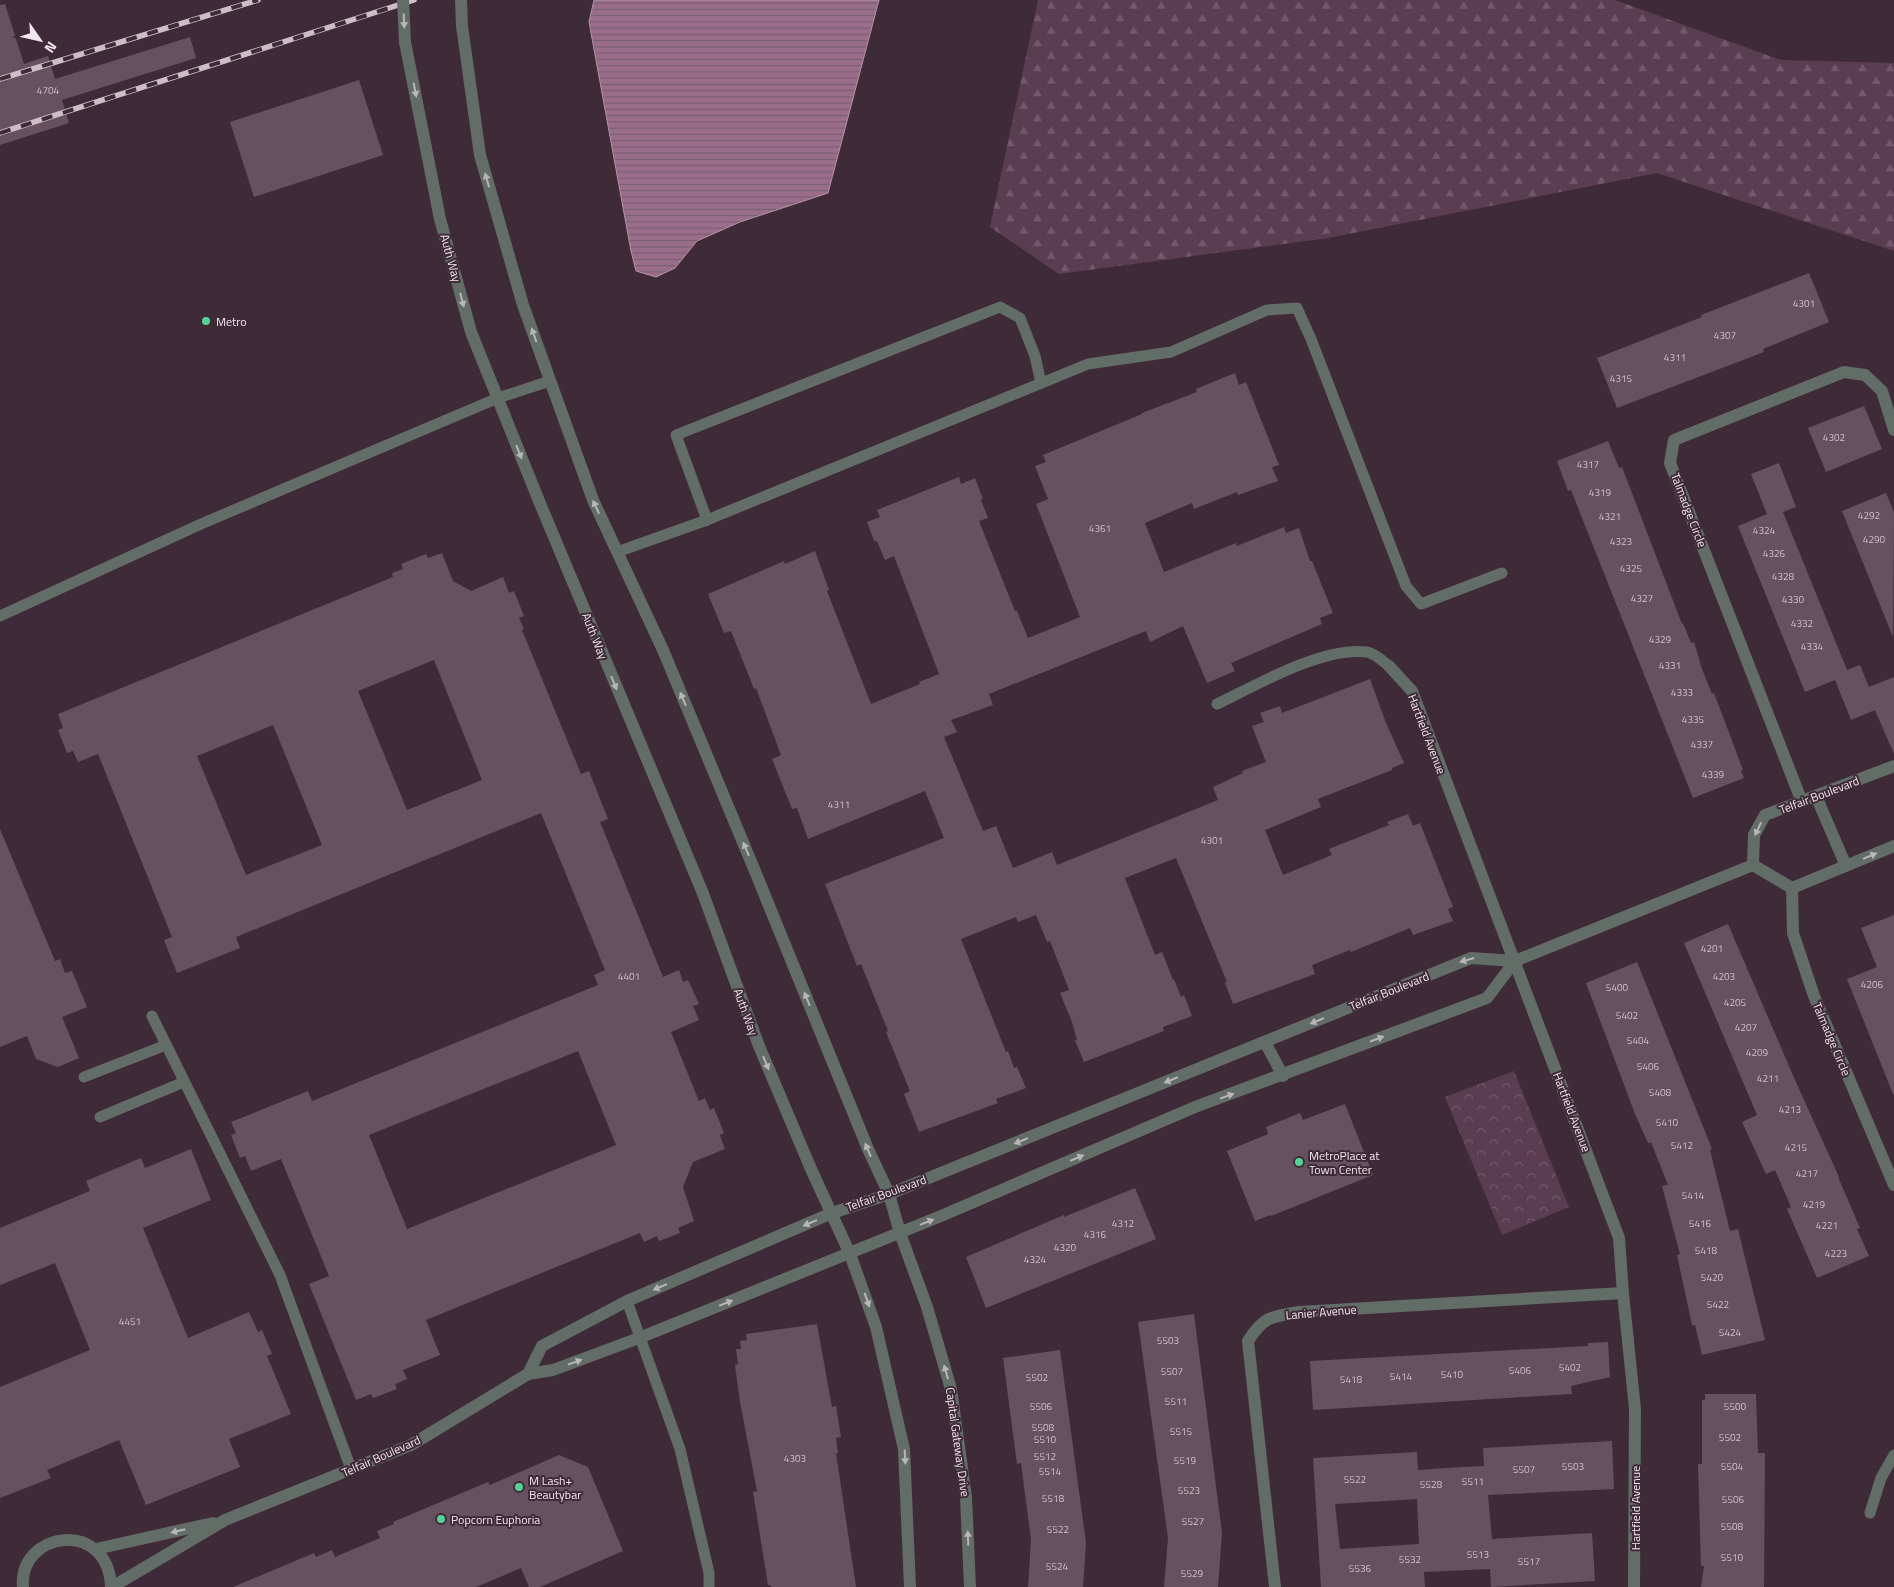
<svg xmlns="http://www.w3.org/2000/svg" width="1894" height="1587" font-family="'Titillium Web',sans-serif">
<defs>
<pattern id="forest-firs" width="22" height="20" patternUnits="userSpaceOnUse" patternTransform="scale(1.25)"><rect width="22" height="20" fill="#5a3d51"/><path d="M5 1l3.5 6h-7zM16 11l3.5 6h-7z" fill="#72596a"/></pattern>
<pattern id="park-crowns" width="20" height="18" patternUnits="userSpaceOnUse" patternTransform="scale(1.25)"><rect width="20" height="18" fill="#5a3d51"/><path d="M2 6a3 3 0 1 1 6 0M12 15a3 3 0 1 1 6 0" fill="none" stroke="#72596a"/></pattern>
<pattern id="water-rules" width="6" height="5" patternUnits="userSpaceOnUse" patternTransform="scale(1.25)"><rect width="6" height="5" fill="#9a6e8b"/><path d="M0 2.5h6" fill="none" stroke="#7a5e70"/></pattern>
</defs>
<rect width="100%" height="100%" fill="#3f2b38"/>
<!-- forest -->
<polygon fill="url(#forest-firs)" points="1038,0 1615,0 1781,60 1894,63 1894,251 1657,173 1328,238 1059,274 990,227"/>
<!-- park -->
<polygon fill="url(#park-crowns)" points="1514,1071 1569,1207 1502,1235 1445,1097"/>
<!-- water -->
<polygon fill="url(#water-rules)" stroke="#b592a9" points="594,0 879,0 828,193 740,222 697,241 675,268 656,277 636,271 631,251 589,22"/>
<!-- building -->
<g fill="#67515f" fill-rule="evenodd">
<polygon points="5,4 24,64 48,56 55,79 190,37 196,58 62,100 69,123 0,145 0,5"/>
<polygon points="359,80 383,155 254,197 230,122"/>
<polygon points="1809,273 1829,322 1763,349 1764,352 1617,408 1597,358 1702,317 1701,315"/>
<polygon points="1235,373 1239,385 1246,382 1279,465 1272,467 1278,481 1238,495 1237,492 1194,509 1192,503 1145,523 1164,572 1236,543 1237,546 1284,527 1286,533 1299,528 1310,561 1312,561 1333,613 1320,618 1322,624 1231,663 1235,671 1207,683 1183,626 1150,642 1146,631 989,694 993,705 951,720 957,732 944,737 983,831 996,826 1013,868 1052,852 1057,865 1218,800 1213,787 1243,773 1242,771 1266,762 1252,726 1264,722 1260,713 1280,706 1282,713 1370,679 1386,723 1404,763 1392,768 1392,770 1318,799 1321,807 1265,830 1283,875 1332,855 1329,849 1389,825 1387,822 1408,814 1413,826 1420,823 1453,907 1448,909 1453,921 1413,935 1410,928 1351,952 1350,950 1312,965 1315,974 1233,1004 1225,983 1227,982 1176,858 1125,878 1155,955 1162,952 1173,980 1174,979 1181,997 1184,995 1192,1016 1163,1027 1164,1031 1084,1062 1075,1040 1077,1040 1072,1022 1060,993 1069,990 1050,941 1047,942 1036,915 1018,922 1016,917 961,939 1006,1052 1008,1051 1014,1068 1017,1067 1026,1088 996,1099 998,1103 919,1132 904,1094 910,1091 886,1032 888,1031 861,964 857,966 825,884 944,838 925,791 808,839 797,808 792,809 772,759 781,755 756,688 754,689 731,631 724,633 708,594 784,561 785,564 815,551 829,590 827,591 871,704 920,684 919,682 939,674 894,556 885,560 877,541 874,541 867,522 880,517 877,510 959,477 961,484 975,478 983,499 981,500 988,518 979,521 1015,611 1017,611 1028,638 1080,617 1036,504 1048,499 1035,466 1046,462 1043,455 1142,414 1142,413 1197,392 1196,389"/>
<polygon points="1864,406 1882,449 1826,472 1808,428"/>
<polygon points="1608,441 1619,468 1622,467 1682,624 1683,623 1691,643 1694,642 1702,669 1712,694 1714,693 1743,770 1741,770 1744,778 1693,798 1571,490 1568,491 1557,461"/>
<polygon points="1779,463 1796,507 1783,512 1847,670 1860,665 1869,687 1894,677 1894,754 1875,710 1851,720 1835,680 1805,692 1738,526 1767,514 1751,474"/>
<polygon points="1886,493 1894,512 1893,637 1842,511"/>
<path d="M442 553 453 581 471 591 503 577 509 593 514 591 524 616 519 618 524 629 522 630 581 774 589 771 608 819 600 822 663 977 679 970 683 982 688 980 699 1004 693 1006 699 1020 671 1032 699 1101 705 1098 710 1110 714 1108 724 1133 720 1135 725 1149 693 1162 683 1187 694 1221 678 1228 680 1233 659 1241 657 1236 644 1242 640 1233 426 1320 440 1355 403 1370 407 1379 395 1384 397 1389 373 1398 371 1394 356 1400 309 1284 329 1276 281 1159 251 1171 245 1156 240 1158 231 1135 236 1133 231 1122 308 1091 312 1101 598 985 594 975 605 970 541 813 236 937 240 948 177 973 164 940 172 937 98 754 78 762 73 751 67 753 58 730 63 728 58 714 393 577 392 573 403 569 401 564 426 554 428 558ZM434 660 482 780 407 810 358 691ZM273 725 322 845 246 875 197 756ZM578 1051 616 1145 407 1229 369 1135Z"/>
<polygon points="0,829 55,961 60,959 65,973 72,971 87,1007 62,1017 79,1058 58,1067 36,1059 27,1036 0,1047"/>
<polygon points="1894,915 1894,1094 1893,1094 1847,979 1877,967 1861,928"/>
<polygon points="1728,924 1795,1080 1839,1177 1838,1177 1860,1228 1857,1229 1869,1256 1817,1278 1787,1209 1791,1207 1775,1170 1766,1174 1742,1122 1757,1115 1684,943"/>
<polygon points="1637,962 1712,1149 1710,1150 1730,1231 1738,1229 1765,1340 1702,1355 1695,1325 1692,1325 1677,1255 1680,1254 1662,1186 1668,1185 1651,1142 1648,1143 1635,1114 1586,983"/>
<polygon points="1345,1104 1373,1175 1271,1216 1270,1215 1255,1221 1227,1151 1268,1134 1266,1127 1300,1113 1303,1120"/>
<polygon points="191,1149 211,1200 143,1228 188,1338 249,1312 258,1332 262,1330 272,1354 267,1356 291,1414 229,1439 240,1467 146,1505 119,1440 47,1470 51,1478 0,1498 0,1387 90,1350 55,1263 0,1285 0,1228 90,1191 86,1181 141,1158 145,1168"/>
<polygon points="1135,1188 1156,1239 986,1308 966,1257 1064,1215 1064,1217"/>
<polygon points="1194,1314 1222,1533 1218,1587 1164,1587 1168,1538 1138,1322"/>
<polygon points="817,1324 832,1407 836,1406 841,1437 836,1438 838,1453 836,1453 856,1587 771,1587 770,1585 768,1585 753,1492 757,1491 740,1402 735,1365 738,1364 736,1349 741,1349 740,1341 747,1340 746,1334"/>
<polygon points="1608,1342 1610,1377 1571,1386 1572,1394 1313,1410 1310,1361 1588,1346 1588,1343"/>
<polygon points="1060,1350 1086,1543 1083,1587 1028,1587 1031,1540 1021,1463 1017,1464 1003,1358"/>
<polygon points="1705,1394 1756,1394 1758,1453 1765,1453 1764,1587 1701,1587 1704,1566 1701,1566 1698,1464 1702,1464 1702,1400 1705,1400"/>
<path d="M1612 1441 1614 1489 1488 1495 1492 1539 1592 1533 1595 1581 1491 1587 1490 1569 1424 1572 1425 1587H1321L1313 1458 1417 1452 1418 1470 1446 1468 1484 1466 1483 1448ZM1417 1499 1419 1544 1340 1549 1335 1504Z"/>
<polygon points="559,1455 588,1467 623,1551 540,1587 529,1587 521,1568 476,1587 233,1587 314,1553 316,1557 332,1550 335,1557 380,1538 377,1531 394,1524 393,1522 488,1482 490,1485"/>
</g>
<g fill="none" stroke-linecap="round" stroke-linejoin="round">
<!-- service -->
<g stroke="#626d67" stroke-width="11">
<polyline points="707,520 676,435 1000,307 1020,318 1035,356 1041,383"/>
<polyline points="617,552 707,520 1088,364 1171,352 1267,310 1297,308 1311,339 1406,586 1421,604 1502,573"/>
<polyline points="0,616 201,524 498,398 550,381"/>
<path d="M1217 704C1257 685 1323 646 1367 652 1374 653 1383 661 1389 666"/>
<polyline points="152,1016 280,1275 351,1469"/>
<polyline points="84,1077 166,1045"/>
<polyline points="100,1117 184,1082"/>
<polyline points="627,1301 680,1449 709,1573 709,1587"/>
<polyline points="1870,1513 1881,1478 1894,1455"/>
</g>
<!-- minor -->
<g stroke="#626d67" stroke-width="12">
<polyline points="1389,666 1412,691 1619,1238 1623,1293 1635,1409 1634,1587"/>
<polyline points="1816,796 1846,866"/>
<polyline points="1802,802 1670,463 1674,440 1844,372 1865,375 1882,391 1894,430"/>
<polyline points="1753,865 1754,835 1765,815 1894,766"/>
<polyline points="1753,865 1792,888"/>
<polyline points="1792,888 1793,933 1814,996 1894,1185"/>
<polyline points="1792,888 1894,846"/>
<polyline points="1265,1042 1283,1076"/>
<polyline points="528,1374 542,1346 627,1301 832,1213 889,1194 1471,958 1515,961 1753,865"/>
<polyline points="96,1549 213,1523"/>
<path d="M23 1587C18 1532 108 1517 111 1587"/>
<polyline points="112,1587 225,1520 411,1445 528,1374 553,1370 639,1338 941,1216 1195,1107 1487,998 1515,961"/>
<path d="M1275 1587 1248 1341C1264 1316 1271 1317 1299 1312L1623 1293"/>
</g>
<!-- tertiary -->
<g stroke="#626d67" stroke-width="12">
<polyline points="461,0 462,26 480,155 523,305 593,500 663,650 757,876 868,1149 889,1194 900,1233 927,1307 951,1389 966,1497 970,1587"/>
<polyline points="405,42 440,219 471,332 539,501 702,891 759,1046 811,1169 850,1254 876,1327 904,1449 910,1587"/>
</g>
<defs>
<g id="rail">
<polyline points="0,79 258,0"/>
<polyline points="0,133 414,0"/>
</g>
</defs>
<!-- rail casing -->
<use href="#rail" stroke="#ccbdc7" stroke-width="5.5"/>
<!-- rail -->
<use href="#rail" stroke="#3f2b38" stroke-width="4" stroke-dasharray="11" stroke-linecap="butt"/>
<!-- tertiary-bridge -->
<polyline stroke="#626d67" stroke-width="12" points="403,0 405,42"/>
</g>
<!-- one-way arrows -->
<defs><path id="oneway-solid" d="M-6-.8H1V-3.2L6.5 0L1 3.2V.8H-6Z" transform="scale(1.25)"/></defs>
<g fill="#b9b5b8">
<use href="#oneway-solid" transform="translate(404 21) rotate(87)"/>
<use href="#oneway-solid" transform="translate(415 90) rotate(79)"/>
<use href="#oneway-solid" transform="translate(487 180) rotate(-106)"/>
<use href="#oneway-solid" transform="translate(462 300) rotate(75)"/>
<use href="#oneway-solid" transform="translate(534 335) rotate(-110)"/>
<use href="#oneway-solid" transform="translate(519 452) rotate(68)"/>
<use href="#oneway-solid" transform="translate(596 507) rotate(-115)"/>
<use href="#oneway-solid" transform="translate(614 683) rotate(68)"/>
<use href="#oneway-solid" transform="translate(683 699) rotate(-113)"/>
<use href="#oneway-solid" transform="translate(1758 829) rotate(115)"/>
<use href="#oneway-solid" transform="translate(746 849) rotate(-113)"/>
<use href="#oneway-solid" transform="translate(1870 856) rotate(-23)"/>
<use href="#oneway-solid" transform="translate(1467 960) rotate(164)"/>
<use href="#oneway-solid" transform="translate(807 999) rotate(-112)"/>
<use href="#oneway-solid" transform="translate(1317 1021) rotate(158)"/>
<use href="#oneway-solid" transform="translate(1377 1039) rotate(-21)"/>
<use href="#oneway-solid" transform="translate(766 1063) rotate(67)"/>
<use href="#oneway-solid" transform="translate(1171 1080) rotate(158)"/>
<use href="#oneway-solid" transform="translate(1227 1096) rotate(-20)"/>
<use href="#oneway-solid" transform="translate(1021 1141) rotate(158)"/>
<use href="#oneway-solid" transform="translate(868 1150) rotate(-113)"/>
<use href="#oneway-solid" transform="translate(1077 1158) rotate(-23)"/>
<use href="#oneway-solid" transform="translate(927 1222) rotate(-22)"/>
<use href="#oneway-solid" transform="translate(810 1223) rotate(157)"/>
<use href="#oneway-solid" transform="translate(660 1287) rotate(157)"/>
<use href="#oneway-solid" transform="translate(867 1300) rotate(71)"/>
<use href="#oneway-solid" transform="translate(726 1303) rotate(-22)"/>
<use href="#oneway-solid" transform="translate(575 1362) rotate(-20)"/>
<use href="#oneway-solid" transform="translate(946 1372) rotate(-106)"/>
<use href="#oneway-solid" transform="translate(905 1457) rotate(87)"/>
<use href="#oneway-solid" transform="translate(178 1531) rotate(167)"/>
<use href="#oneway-solid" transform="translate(968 1538) rotate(-92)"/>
</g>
<!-- markers -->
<g fill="#54d395" stroke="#3f2b38" stroke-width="2">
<circle cx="206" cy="321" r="5"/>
<circle cx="1299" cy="1162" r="5"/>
<circle cx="519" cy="1487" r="5"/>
<circle cx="441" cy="1519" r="5"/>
</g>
<g text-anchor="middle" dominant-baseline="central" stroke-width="4" stroke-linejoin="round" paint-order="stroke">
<!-- number labels -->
<g font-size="10" fill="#d0c0ca">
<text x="48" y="90">4704</text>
<text x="1804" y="303">4301</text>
<text x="1725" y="335">4307</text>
<text x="1675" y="357">4311</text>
<text x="1621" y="378">4315</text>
<text x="1834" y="437">4302</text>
<text x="1588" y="464">4317</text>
<text x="1600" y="492">4319</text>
<text x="1869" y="515">4292</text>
<text x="1610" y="516">4321</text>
<text x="1100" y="528">4361</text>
<text x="1764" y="530">4324</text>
<text x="1874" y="539">4290</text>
<text x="1621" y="541">4323</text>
<text x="1774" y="553">4326</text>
<text x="1631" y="568">4325</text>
<text x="1783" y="576">4328</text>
<text x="1642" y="598">4327</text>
<text x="1793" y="599">4330</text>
<text x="1802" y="623">4332</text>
<text x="1660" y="639">4329</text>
<text x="1812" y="646">4334</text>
<text x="1670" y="665">4331</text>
<text x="1682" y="692">4333</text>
<text x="1693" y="719">4335</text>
<text x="1702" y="744">4337</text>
<text x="1713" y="774">4339</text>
<text x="839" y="804">4311</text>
<text x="1212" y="840">4301</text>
<text x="1712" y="948">4201</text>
<text x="629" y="976">4401</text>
<text x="1724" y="976">4203</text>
<text x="1872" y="984">4206</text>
<text x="1617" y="987">5400</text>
<text x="1735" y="1002">4205</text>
<text x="1627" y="1015">5402</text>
<text x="1746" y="1027">4207</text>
<text x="1638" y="1040">5404</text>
<text x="1757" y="1052">4209</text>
<text x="1648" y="1066">5406</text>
<text x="1768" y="1078">4211</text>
<text x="1660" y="1092">5408</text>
<text x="1790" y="1109">4213</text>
<text x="1667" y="1122">5410</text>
<text x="1682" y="1145">5412</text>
<text x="1796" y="1147">4215</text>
<text x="1807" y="1173">4217</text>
<text x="1693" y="1195">5414</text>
<text x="1814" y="1204">4219</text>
<text x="1123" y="1223">4312</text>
<text x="1700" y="1223">5416</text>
<text x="1827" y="1225">4221</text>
<text x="1095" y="1234">4316</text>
<text x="1065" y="1247">4320</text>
<text x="1706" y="1250">5418</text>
<text x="1836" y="1253">4223</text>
<text x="1035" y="1259">4324</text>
<text x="1712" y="1277">5420</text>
<text x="1718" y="1304">5422</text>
<text x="130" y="1321">4451</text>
<text x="1730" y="1332">5424</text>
<text x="1168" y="1340">5503</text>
<text x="1570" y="1367">5402</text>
<text x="1520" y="1370">5406</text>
<text x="1172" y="1371">5507</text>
<text x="1452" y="1374">5410</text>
<text x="1401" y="1376">5414</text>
<text x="1037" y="1377">5502</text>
<text x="1351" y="1379">5418</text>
<text x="1176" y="1401">5511</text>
<text x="1041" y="1406">5506</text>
<text x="1735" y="1406">5500</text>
<text x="1043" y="1427">5508</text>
<text x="1181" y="1431">5515</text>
<text x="1730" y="1437">5502</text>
<text x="1045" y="1439">5510</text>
<text x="1045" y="1456">5512</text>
<text x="795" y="1458">4303</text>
<text x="1185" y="1460">5519</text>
<text x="1573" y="1466">5503</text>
<text x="1732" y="1466">5504</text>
<text x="1524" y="1469">5507</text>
<text x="1050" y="1471">5514</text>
<text x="1355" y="1479">5522</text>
<text x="1473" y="1481">5511</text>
<text x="1431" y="1484">5528</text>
<text x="1189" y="1490">5523</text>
<text x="1053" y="1498">5518</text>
<text x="1733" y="1499">5506</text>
<text x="1193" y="1521">5527</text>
<text x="1732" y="1526">5508</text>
<text x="1058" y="1529">5522</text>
<text x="1478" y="1554">5513</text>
<text x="1732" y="1557">5510</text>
<text x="1410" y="1559">5532</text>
<text x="1529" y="1561">5517</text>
<text x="1057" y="1566">5524</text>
<text x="1360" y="1568">5536</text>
<text x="1192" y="1573">5529</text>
</g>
<!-- street labels -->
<g font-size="12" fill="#f3e5ee" stroke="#3f2b38">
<text transform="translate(451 258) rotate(75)">Auth Way</text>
<text transform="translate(1689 510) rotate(69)">Talmadge Circle</text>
<text transform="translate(595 636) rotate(68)">Auth Way</text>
<text transform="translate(1427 734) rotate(69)">Hartfield Avenue</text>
<text transform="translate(1819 795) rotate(-21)">Telfair Boulevard</text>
<text transform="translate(1389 991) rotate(-22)">Telfair Boulevard</text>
<text transform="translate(746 1012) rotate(70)">Auth Way</text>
<text transform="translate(1832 1039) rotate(67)">Talmadge Circle</text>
<text transform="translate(1572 1112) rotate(69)">Hartfield Avenue</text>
<text transform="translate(886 1193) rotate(-20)">Telfair Boulevard</text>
<text transform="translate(1321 1312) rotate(-5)">Lanier Avenue</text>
<text transform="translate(958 1442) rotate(82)">Capital Gateway Drive</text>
<text transform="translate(381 1456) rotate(-24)">Telfair Boulevard</text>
<text transform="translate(1635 1508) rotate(-90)">Hartfield Avenue</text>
</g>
<!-- poi labels -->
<g font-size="12" fill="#f3e5ee" stroke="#3f2b38" text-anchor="start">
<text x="216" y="321">Metro</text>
<text x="1309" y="1155">MetroPlace at<tspan x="1309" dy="14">Town Center</tspan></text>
<text x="529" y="1480">M Lash+<tspan x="529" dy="14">Beautybar</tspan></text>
<text x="451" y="1519">Popcorn Euphoria</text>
</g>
</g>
<!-- north arrow -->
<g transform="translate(40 40) rotate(124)" stroke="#3f2b38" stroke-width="4" paint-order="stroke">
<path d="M0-4L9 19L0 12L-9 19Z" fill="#f3e5ee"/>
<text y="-8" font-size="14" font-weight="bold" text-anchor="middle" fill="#f3e5ee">N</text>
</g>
</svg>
